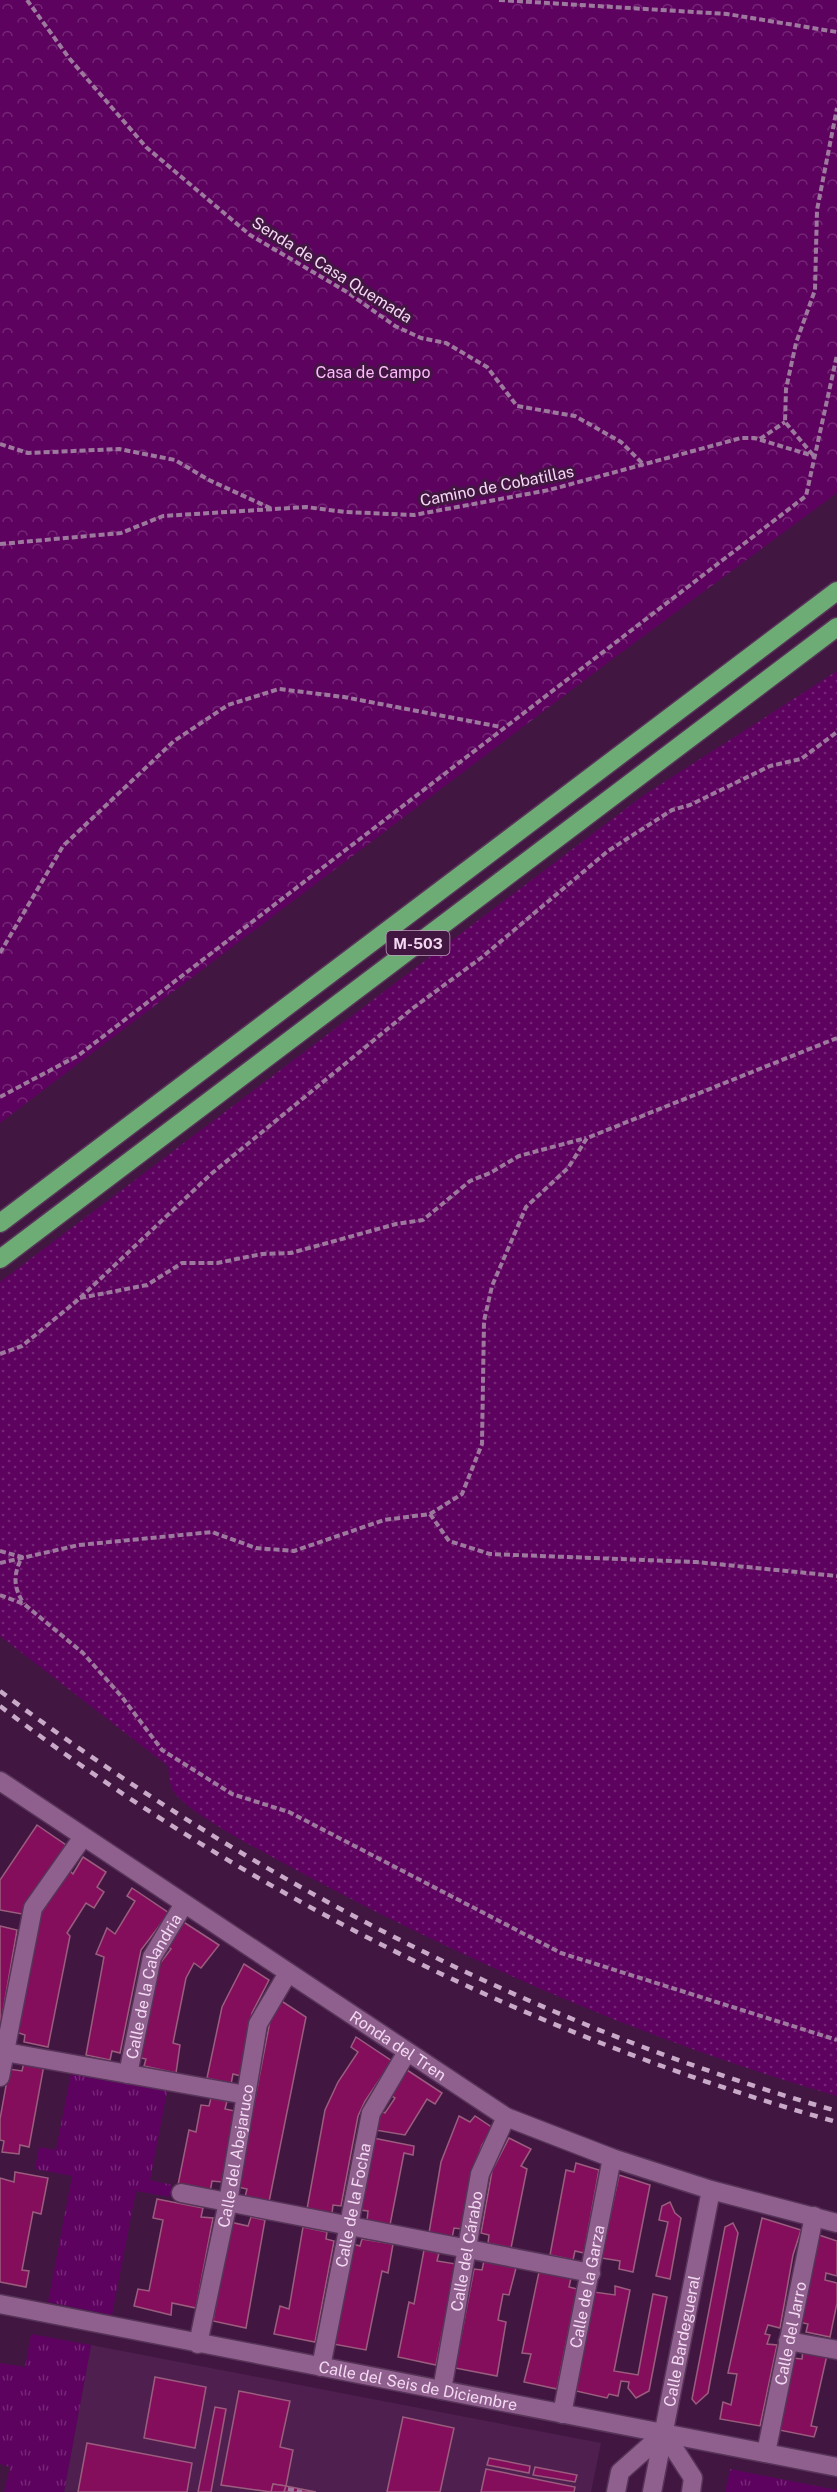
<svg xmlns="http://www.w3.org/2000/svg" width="837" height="2492" font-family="'Public Sans',sans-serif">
<defs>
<pattern id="grass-dots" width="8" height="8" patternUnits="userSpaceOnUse" patternTransform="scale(1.5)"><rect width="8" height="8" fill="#5d025f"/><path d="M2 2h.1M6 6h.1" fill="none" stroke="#752676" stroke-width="1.8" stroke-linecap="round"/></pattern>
<pattern id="forest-crowns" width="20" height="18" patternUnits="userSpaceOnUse" patternTransform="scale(1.5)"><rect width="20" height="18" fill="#5d025f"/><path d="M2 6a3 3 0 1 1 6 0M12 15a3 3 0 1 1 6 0" fill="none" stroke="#752676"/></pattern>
<pattern id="park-tufts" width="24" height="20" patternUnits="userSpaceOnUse" patternTransform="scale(1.5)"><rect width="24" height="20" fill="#5d025f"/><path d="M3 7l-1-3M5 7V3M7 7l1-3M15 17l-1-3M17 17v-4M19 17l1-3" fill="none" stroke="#752676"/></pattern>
</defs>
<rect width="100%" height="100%" fill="#411742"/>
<!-- built -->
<polygon fill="#4f1f4f" points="91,2345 601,2443 591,2492 64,2492"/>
<!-- grass -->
<path fill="url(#grass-dots)" d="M837 671V2096C647 2041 470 1963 296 1870 266 1853 193 1817 174 1792 169 1786 169 1773 168 1766L0 1636V1282L644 795Z"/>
<!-- forest -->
<polygon fill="url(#forest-crowns)" points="0,0 837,0 837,493 610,661 0,1123"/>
<!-- park -->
<g fill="url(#park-tufts)">
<polygon points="72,2068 168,2087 150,2180 172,2185 170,2197 136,2191 112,2315 48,2302 72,2176 35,2169 39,2147 56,2150"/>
<polygon points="31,2334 91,2345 64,2492 4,2492 10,2467 0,2464 0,2363 25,2367"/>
<polygon points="730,2469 837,2490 837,2492 725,2492"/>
</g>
<!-- building -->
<g fill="#850e5c" stroke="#9a5d7e" stroke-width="1.5">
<polygon points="37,1825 66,1845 22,1914 0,1910 0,1880"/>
<polygon points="83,1857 106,1872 97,1887 104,1892 94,1908 86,1903 67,1933 70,1936 48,2047 24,2042 25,2035 16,2032 38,1918 69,1870 73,1874"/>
<polygon points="132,1888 169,1913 141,1950 120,2053 112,2051 110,2060 86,2055 104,1957 96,1954 107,1928 115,1934 135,1901 127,1896"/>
<polygon points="182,1921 219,1945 201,1968 194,1963 186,1978 173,2043 180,2045 176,2073 144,2066 146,2059 137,2057 158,1966 171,1949 167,1946"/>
<polygon points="0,1926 17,1930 0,2029"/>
<polygon points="244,1964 269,1980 252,2013 241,2076 233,2074 231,2084 207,2078 222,2007"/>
<polygon points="280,2000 306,2017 269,2202 245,2197 247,2189 238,2187 271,2016"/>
<polygon points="356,2037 392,2061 365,2101 358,2116 341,2206 333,2205 332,2214 307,2209 325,2110 338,2082 358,2052 351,2047"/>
<polygon points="24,2062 44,2065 29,2147 20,2145 19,2154 2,2152 4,2141 0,2140 0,2119 9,2069 22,2071"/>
<polygon points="407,2070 442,2093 435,2104 427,2099 405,2135 375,2130 380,2110 385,2113 395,2098 390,2095"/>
<polygon points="211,2098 227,2101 225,2109 235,2111 222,2182 212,2181 210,2192 178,2185 189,2130 196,2132 201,2105 209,2106"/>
<polygon points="459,2116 470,2122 475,2116 493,2128 482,2145 475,2165 462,2229 454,2228 452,2238 429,2233 441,2162"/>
<polygon points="373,2138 414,2146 413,2155 404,2153 390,2225 367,2221 368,2211 360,2210"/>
<polygon points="509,2138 531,2149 521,2166 527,2169 511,2248 488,2243 489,2235 481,2233 492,2171"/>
<polygon points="576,2163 599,2170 584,2253 575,2251 573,2260 550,2255 566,2170 574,2172"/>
<polygon points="15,2172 48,2178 41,2214 33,2212 22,2270 29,2271 26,2287 0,2282 0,2178 14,2182"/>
<polygon points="619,2175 650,2185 633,2272 619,2269 620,2261 601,2258"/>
<polygon points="157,2199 203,2208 201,2217 213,2218 196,2308 172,2303 171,2315 134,2306 138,2289 149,2291 163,2220 153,2218"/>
<polygon points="670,2202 675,2213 681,2218 670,2279 656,2276 668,2222 659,2220 662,2206"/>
<polygon points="251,2217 265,2220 246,2328 213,2321 230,2222 248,2226"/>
<polygon points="762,2218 801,2230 793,2255 780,2328 768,2325 765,2334 770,2335 767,2344 777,2345 760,2426 720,2419 723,2402 731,2405 737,2374 728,2373"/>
<polygon points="733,2223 738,2233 708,2393 696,2404 692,2399 725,2227"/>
<polygon points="303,2227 327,2232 326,2239 334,2241 315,2342 274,2334 280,2306 289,2309"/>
<polygon points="819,2235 837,2241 837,2276 826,2273 825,2280 837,2283 837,2303 830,2337 806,2332 808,2324 799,2322"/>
<polygon points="362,2239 393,2244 388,2273 382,2271 366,2350 333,2344 353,2244 360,2246"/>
<polygon points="424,2250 439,2253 437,2261 456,2264 436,2365 398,2357 409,2302 414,2304"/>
<polygon points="484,2261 516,2268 509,2295 503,2294 498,2320 506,2322 497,2376 455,2368 474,2269 482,2270"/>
<polygon points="539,2272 571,2278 569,2287 577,2289 557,2389 524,2382 531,2354 522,2353"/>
<polygon points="615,2286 630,2290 614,2371 638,2375 653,2294 667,2297 649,2391 636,2398 628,2388 629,2382 621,2381 618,2396 609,2394 607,2398 576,2391 594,2292 615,2295"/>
<polygon points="803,2349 827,2355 811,2426 817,2427 814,2437 779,2430 793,2358 802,2359"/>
<polygon points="155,2377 206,2387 195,2448 144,2438"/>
<polygon points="239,2391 290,2401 280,2447 293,2450 286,2486 273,2484 271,2492 221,2485"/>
<polygon points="215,2407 226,2409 211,2492 198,2492"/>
<polygon points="403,2417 454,2428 440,2492 387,2492"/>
<polygon points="87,2443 192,2463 187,2492 78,2492"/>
<polygon points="489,2458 530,2466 529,2473 487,2465"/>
<polygon points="535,2467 577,2475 575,2482 533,2475"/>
<polygon points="486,2469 575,2487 574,2492 481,2492"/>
<polygon points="273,2484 286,2486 284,2492 271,2492"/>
<polygon points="286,2486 316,2492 284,2492"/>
</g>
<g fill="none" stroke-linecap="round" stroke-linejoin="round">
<defs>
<g id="minor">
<path id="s1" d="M0 1781 506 2117 612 2158 711 2190 837 2223"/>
<polyline points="0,2051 246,2095"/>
<path id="s2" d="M128 2074 152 1957 184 1904"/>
<polyline points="0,2077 33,1908 83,1837"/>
<polyline points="181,2193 591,2273"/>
<path id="s3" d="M0 2304 837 2467"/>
<polyline points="788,2341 837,2350"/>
<path id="s4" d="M198 2344 228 2202 258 2024 288 1973"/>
<path id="s5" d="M321 2367 371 2113 407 2052"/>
<path id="s6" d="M442 2390 480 2174 506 2117"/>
<path id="s7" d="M562 2414 612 2158"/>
<path id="s8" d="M766 2453 814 2216"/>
<polyline points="616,2492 620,2472 664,2433 693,2478 691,2492"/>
<path id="s9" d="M652 2492 711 2190"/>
</g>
<g id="highway">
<polyline points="0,1223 837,591"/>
<polyline points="0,1259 837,627"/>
</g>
</defs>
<!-- minor casing -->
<use href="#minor" stroke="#573458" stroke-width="21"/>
<!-- highway casing -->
<use href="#highway" stroke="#573458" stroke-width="21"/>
<!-- path -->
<g stroke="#9d7a9d" stroke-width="4" stroke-dasharray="6 3" stroke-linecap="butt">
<polyline points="27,0 69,58 146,147 250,235 347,292 395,326 421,338 446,343 487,367 517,406 575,416 621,442 644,465"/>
<polyline points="499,0 727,14 837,32"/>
<polyline points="760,439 785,422"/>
<polyline points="0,444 28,453 119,449 175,460 209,480 272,509"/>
<polyline points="813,455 785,422 786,389 796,343 815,290 817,210 837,108"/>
<polyline points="0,544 121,533 163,516 306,507 345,512 414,515 549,490 741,438 754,438 814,456"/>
<polyline points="0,953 63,846 174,741 228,705 279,689 344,697 501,727"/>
<polyline points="0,1097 79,1055 806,496 837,355"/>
<polyline points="80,1298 147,1285 182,1263 217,1263 262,1254 291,1253 396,1224 423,1220 470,1181 490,1173 519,1156 586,1138"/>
<polyline points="0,1354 22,1346 79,1299 211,1174 413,1008 481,958 608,851 672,810 690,805 770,766 801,759 837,732"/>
<polyline points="430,1514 449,1541 490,1554 696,1562 837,1576"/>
<path d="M0 1551 22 1557C13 1575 13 1587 24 1604"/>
<polyline points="0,1563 79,1545 212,1532 256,1548 294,1551 384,1520 430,1514 462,1494 482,1444 484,1321 492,1286 526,1207 568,1168 587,1138 837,1038"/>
<polyline points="0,1595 24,1604 83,1653 122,1697 162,1750 232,1794 289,1812 561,1953 837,2040"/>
<polyline points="288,2489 302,2492"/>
</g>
<!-- minor -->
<use href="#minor" stroke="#8f608e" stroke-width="18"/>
<!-- highway -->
<use href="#highway" stroke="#6dad75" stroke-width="18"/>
<!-- rail -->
<g stroke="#c8aac8" stroke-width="4.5" stroke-dasharray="8 8" stroke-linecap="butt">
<path d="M0 1691C250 1879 536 2026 837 2111"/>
<path d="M0 1706C244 1893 541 2040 837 2122"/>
</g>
</g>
<g text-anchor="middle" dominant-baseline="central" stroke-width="6" stroke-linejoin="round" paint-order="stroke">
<!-- shield labels -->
<rect fill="#411742" stroke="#be9ebd" stroke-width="1.5" x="386.5" y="931" width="63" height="24" rx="4.5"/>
<g font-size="15" font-weight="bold" fill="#f3d8f2">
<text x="418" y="943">M-503</text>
</g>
<!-- street labels -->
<g font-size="16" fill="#f3d8f2" stroke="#411742">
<text transform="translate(332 270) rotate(32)">Senda de Casa Quemada</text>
<text transform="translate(497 486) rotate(-11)">Camino de Cobatillas</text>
<text stroke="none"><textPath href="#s2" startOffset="92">Calle de la Calandria</textPath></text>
<text stroke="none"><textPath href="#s1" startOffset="478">Ronda del Tren</textPath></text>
<text stroke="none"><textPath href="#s4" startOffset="192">Calle del Abejaruco</textPath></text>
<text stroke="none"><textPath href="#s5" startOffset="165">Calle de la Focha</textPath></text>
<text stroke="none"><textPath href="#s6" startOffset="141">Calle del Cárabo</textPath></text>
<text stroke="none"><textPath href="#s7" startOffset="130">Calle de la Garza</textPath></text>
<text stroke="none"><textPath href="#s8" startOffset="122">Calle del Jarro</textPath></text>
<text stroke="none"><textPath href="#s9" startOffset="154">Calle Bardegueral</textPath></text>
<text stroke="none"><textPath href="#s3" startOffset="426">Calle del Seis de Diciembre</textPath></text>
</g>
<!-- park labels -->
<g font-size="16" fill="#ffbafd" stroke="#411742">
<text x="373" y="372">Casa de Campo</text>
</g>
</g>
</svg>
